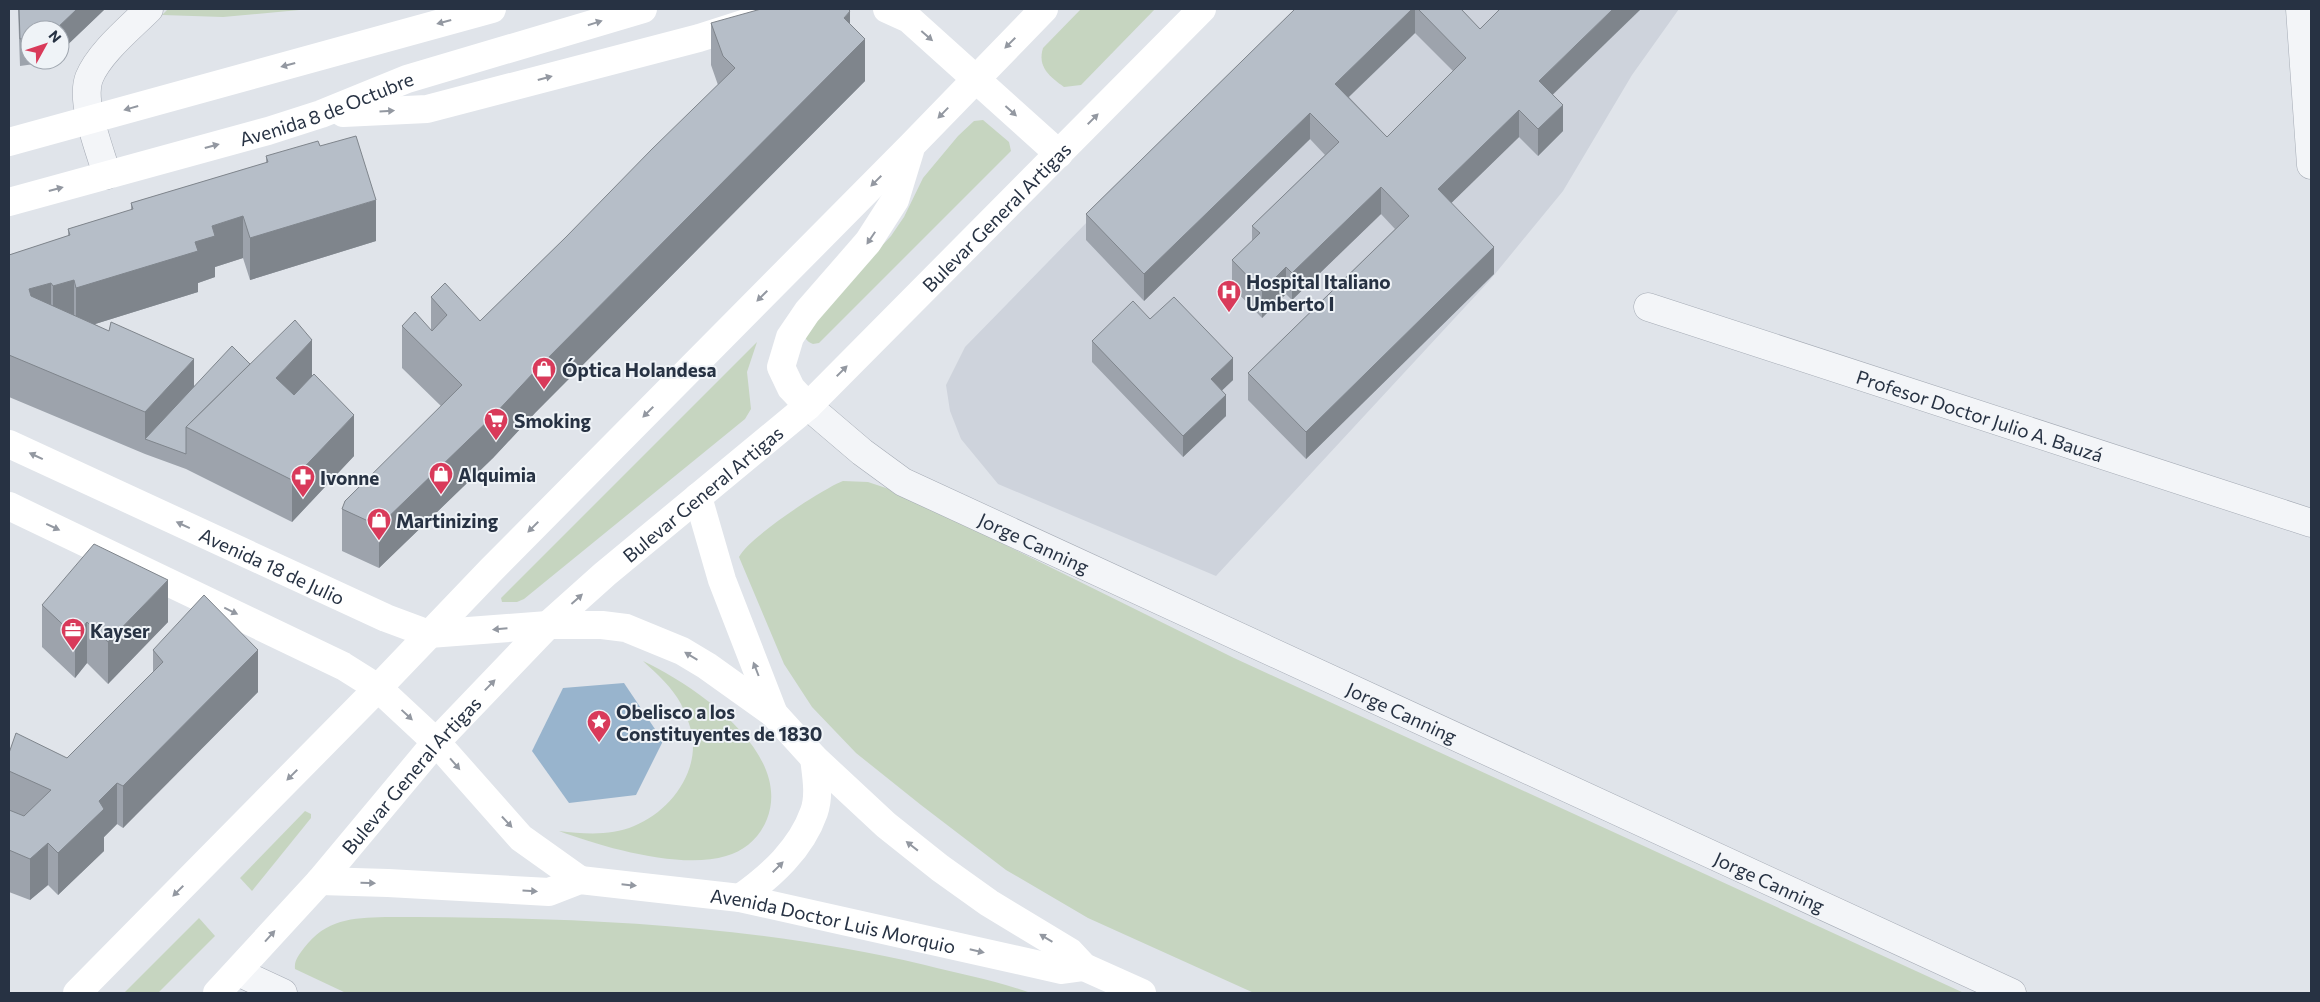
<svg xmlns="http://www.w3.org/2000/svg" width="2320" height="1002" font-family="Commissioner,sans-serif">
<rect width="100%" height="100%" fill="#e0e4ea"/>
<!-- built -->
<polygon fill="#ced3dc" points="1295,9 1679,9 1632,75 1563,191 1490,280 1216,576 998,484 961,439 950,411 946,385 965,347"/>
<!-- green -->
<g fill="#c6d5c0">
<polygon points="168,9 310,9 223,17 162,15"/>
<path d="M1081 9H1155L1081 85 1064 87C1050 77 1037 67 1043 48Z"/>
<path d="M983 120 1009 142 1011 151 819 343 813 344C805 341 804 336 805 328L891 236 904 217 923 178 958 136 974 121Z"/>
<polygon points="757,342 747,372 751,409 745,419 524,599 517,602 502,602 501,598"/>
<path d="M843 481 868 482 898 492 1234 658 1964 993H1254L1088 918 1006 870 921 805 856 753 812 707 784 664 739 557C748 538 822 489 843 481Z"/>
<path d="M643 661C694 685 793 752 767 819 760 837 745 851 726 856 681 870 602 847 559 831 584 834 611 836 634 826 666 813 694 780 693 744 693 731 686 715 681 704 672 687 657 674 643 661Z"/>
<polygon points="305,811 311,814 311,818 252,891 240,878"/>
<path d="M385 917C566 917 748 923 925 965 961 974 997 981 1031 993H346L295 969C294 960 299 955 304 948 326 919 352 918 385 917Z"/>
<polygon points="199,918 215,936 158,993 124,993"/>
</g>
<!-- water -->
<polygon fill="#98b4cd" points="624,683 663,741 636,795 569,803 532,751 563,688"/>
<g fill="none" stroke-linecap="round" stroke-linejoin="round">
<defs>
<g id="street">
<polyline points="2300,9 2311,165"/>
<path d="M107 175C100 150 80 102 89 78 99 53 130 28 149 9"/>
<path id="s1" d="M1648 307 2311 523"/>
<path id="s2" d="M808 406 862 452 903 482 2012 993"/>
<polyline points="238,972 283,993"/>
</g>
</defs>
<!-- street casing -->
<use href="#street" stroke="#a5abb5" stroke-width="29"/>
<!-- street -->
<use href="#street" stroke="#f3f5f8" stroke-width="28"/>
<!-- secondary -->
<g stroke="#fff" stroke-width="28">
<polyline points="887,9 909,19 1059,154"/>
<polyline points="343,113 427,109 699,38 790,9"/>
<polyline points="9,142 492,9"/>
<path id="s3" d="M9 202 268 131 321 114 407 79 643 9"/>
<polyline points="808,406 791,388 781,367 790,337 807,312 868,242 895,200 910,151"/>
<path id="s4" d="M9 444 386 618 429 634 548 625H602L626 628 682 651 707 666 774 714 814 758 886 825 940 868 989 903 1070 952 1084 967 1142 993"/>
<polyline points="698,497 722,580 774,714"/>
<polyline points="9,506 343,666 378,688 436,742 521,838 580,880"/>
<path id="s5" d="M320 881 388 883 549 892 580 880 740 898 1062 970 1084 967"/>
<path d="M740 898C771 876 801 849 814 812 820 795 816 775 814 758"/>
<polyline points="77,993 378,688 491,570 911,146 1044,9"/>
<path id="s6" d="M217 993 320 881 436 742 548 625 605 574 808 406 1202 9"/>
</g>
</g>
<!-- wall -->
<g fill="#9da3ac" fill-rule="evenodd">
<polygon points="18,9 105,9 60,52 60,30 30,30 30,60 51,60 49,62 20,66"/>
<path d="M1295 9H1461L1480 29 1553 95 1563 131 1538 156 1519 137 1451 203 1494 274 1306 459 1248 400V373L1395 229 1381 214 1292 300 1286 294 1262 318 1232 287V260L1252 241V226L1325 155 1310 139 1144 301 1086 240V214ZM1415 33 1453 71 1387 137 1349 97Z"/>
<polygon points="711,23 850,25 865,81 535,413 493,458 379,568 342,551 342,509 441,406 402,368 402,326 431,331 431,297 480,321 566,237 718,85 711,65"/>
<polygon points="320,146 376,241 250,280 243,258 215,267 215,277 198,283 198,292 95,324 194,386 250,364 312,376 354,456 292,522 186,469 145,454 9,397 9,255 68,236 68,229 131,210 131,203 266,163 266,156"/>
<polygon points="1150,319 1233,380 1222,390 1226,416 1183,457 1092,362 1092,341"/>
<polygon points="42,605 168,622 108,684 87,663 75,678 42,647"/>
<polygon points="153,650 258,692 123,828 117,824 104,837 104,851 58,895 48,885 30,900 9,892 9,753 67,758 153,672"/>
</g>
<!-- shaded-wall -->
<g fill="#7f858c">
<polygon points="77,9 105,9 60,52 60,30 55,30"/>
<polygon points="1412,9 1415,9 1415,33 1335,110 1335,84"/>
<polygon points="1613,9 1641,9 1539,108 1539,81"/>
<polygon points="850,11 850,53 844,18"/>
<polygon points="865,39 865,81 535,413 493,458 379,568 379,526 535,371"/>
<polygon points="1563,105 1563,131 1538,156 1538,129"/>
<polygon points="1519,110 1519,137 1438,216 1438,189"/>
<polygon points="1310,113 1310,139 1144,301 1144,274"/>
<polygon points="1381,187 1381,214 1292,300 1292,273"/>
<polygon points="376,200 376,241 250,280 250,238"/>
<polygon points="243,216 243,258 215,267 215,277 198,283 198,292 76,330 76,288 195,242 212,226"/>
<polygon points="1494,247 1494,274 1306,459 1306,432"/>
<polygon points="1286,267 1286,294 1262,318 1262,291"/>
<polygon points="74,280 74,322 53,328 53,286"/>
<polygon points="51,283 51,324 29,331 29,289"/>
<polygon points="312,340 312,382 276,419 276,378"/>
<polygon points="1233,358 1233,380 1211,401 1211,379"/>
<polygon points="194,359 194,401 145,439 145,412"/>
<polygon points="1226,395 1226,416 1183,457 1183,436"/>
<polygon points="354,415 354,456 292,522 292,480"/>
<polygon points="168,580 168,622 108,684 108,642"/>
<polygon points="87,622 87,663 75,678 75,636"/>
<polygon points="258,650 258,692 123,828 123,786"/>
<polygon points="117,783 117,824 104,837 104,851 58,895 58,853 99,801"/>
<polygon points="48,843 48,885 30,900 30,859"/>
</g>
<!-- building -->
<g fill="#b6bec8" stroke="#7f858c">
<polygon points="19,9 77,9 55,30 30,30 30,38 20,39"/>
<polygon points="761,9 848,9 850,11 844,18 865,39 535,371 493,416 379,526 342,509 345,501 462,385 402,326 415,312 432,331 447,315 431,297 445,283 480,321 566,237 652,149 735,68 723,56 711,23"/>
<polygon points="1295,9 1412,9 1335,84 1387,137 1466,58 1418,9 1461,9 1480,29 1500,9 1613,9 1539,81 1563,105 1538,129 1519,110 1438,189 1494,247 1306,432 1248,373 1409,216 1381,187 1292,273 1286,267 1262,291 1232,260 1260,233 1252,226 1339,142 1310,113 1144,274 1086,214"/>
<polygon points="356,136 376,200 250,238 243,216 212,226 215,236 195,242 198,251 76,288 74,280 53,286 51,283 29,289 31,296 109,331 111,322 194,359 145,412 9,355 9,255 70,235 68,229 133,209 131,203 268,162 266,156 318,141 320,146"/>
<polygon points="1174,297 1233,358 1211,379 1226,395 1183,436 1092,341 1133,301 1150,319"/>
<polygon points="295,320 312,340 276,378 294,395 314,374 354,415 292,480 186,427"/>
<polygon points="232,346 250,364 186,427 186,454 145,439"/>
<polygon points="94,544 168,580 108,642 87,622 75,636 42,605"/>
<polygon points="204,595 258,650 123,786 117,783 99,801 104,809 58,853 48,843 30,859 9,850 9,810 24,816 51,790 9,771 9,753 16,733 67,758 163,662 153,650"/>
</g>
<!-- one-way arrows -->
<defs><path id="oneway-solid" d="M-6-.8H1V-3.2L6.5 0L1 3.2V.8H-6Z" transform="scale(1.25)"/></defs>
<g fill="#9398a1">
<use href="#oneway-solid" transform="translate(444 22) rotate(165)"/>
<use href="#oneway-solid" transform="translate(595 23) rotate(-17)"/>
<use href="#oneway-solid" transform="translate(927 36) rotate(41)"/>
<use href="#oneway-solid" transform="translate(1010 43) rotate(135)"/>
<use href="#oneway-solid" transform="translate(288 65) rotate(165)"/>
<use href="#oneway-solid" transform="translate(545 78) rotate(-15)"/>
<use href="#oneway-solid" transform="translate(131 108) rotate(164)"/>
<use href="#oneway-solid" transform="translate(387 111) rotate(-3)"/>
<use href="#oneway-solid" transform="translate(1011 111) rotate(42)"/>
<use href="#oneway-solid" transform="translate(943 113) rotate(134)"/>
<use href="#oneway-solid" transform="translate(1093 119) rotate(-45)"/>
<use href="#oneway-solid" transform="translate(212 146) rotate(-15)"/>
<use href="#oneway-solid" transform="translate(876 181) rotate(135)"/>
<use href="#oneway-solid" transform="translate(56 189) rotate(-15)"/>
<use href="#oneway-solid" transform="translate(871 238) rotate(124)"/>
<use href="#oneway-solid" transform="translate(762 296) rotate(135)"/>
<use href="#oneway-solid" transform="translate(842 371) rotate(-45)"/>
<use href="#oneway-solid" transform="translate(648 412) rotate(135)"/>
<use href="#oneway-solid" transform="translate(36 456) rotate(-155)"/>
<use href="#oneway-solid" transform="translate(183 525) rotate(-155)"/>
<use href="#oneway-solid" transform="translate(53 527) rotate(25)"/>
<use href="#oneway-solid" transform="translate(533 527) rotate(135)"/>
<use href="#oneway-solid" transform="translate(577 599) rotate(-42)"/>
<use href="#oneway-solid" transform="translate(231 611) rotate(26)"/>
<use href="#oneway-solid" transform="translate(500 629) rotate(175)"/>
<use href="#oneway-solid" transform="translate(691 656) rotate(-149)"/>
<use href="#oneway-solid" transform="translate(756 669) rotate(-111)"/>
<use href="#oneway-solid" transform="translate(490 685) rotate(-46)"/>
<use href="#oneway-solid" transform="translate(407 715) rotate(43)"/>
<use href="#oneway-solid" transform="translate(455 764) rotate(49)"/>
<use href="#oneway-solid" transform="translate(292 775) rotate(135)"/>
<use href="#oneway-solid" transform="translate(507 822) rotate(47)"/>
<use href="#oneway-solid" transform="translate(912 846) rotate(-142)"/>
<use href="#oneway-solid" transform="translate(778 867) rotate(-45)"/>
<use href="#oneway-solid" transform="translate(368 883) rotate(1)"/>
<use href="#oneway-solid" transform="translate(629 885) rotate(6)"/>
<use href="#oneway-solid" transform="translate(178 891) rotate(135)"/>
<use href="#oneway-solid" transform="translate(530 891) rotate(3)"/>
<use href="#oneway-solid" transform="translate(270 936) rotate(-48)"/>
<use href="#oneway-solid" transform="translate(1046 938) rotate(-149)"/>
<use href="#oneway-solid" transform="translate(977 951) rotate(13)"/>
</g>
<!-- icons -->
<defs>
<symbol id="hospital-pin" viewBox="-11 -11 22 30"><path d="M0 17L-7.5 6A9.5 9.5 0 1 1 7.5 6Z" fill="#d93a5a" stroke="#eff3f7"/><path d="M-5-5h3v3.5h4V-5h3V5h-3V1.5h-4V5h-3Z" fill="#fff"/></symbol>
<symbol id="shop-pin" viewBox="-11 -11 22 30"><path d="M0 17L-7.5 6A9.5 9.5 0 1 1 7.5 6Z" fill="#d93a5a" stroke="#eff3f7"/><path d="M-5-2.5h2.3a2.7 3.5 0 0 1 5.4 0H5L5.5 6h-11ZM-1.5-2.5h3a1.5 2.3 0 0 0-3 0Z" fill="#fff"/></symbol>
<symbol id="supermarket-pin" viewBox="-11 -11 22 30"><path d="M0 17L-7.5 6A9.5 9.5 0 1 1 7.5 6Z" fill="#d93a5a" stroke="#eff3f7"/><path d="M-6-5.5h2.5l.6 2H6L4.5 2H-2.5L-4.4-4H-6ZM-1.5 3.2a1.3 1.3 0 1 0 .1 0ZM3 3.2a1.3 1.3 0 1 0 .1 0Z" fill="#fff"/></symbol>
<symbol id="pharmacy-pin" viewBox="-11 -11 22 30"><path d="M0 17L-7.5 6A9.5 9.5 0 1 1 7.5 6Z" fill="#d93a5a" stroke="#eff3f7"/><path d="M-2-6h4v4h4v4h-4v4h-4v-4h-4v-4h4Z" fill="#fff"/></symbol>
<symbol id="office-pin" viewBox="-11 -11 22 30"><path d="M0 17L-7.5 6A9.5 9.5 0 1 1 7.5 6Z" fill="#d93a5a" stroke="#eff3f7"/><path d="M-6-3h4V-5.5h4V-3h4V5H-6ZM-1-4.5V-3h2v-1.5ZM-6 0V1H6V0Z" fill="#fff"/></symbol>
<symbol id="sight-pin" viewBox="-11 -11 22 30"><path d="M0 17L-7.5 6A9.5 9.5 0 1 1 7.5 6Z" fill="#d93a5a" stroke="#eff3f7"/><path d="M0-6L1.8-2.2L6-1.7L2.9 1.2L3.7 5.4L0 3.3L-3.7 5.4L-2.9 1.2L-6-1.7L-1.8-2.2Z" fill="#fff"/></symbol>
</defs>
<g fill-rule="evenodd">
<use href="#hospital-pin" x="1215" y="278" width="28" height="38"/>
<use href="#shop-pin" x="530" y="355" width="28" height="38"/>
<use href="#supermarket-pin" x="482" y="406" width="28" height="38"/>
<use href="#shop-pin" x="427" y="460" width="28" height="38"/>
<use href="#pharmacy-pin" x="289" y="463" width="28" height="38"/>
<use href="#shop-pin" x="365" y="506" width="28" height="38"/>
<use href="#office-pin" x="59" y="616" width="28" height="38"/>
<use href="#sight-pin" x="585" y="708" width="28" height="38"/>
</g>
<g text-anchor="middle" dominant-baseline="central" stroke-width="4" stroke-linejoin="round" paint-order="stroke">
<!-- street labels -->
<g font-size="19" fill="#273243" stroke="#eff3f7">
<text stroke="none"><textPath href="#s3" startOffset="331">Avenida 8 de Octubre</textPath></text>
<text stroke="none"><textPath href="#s6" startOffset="1102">Bulevar General Artigas</textPath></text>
<text stroke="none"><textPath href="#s1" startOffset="349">Profesor Doctor Julio A. Bauzá</textPath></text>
<text stroke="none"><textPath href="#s6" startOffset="698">Bulevar General Artigas</textPath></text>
<text stroke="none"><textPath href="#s2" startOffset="266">Jorge Canning</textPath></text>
<text stroke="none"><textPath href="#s4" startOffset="290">Avenida 18 de Julio</textPath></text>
<text stroke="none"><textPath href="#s2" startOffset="671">Jorge Canning</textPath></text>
<text stroke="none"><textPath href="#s6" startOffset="292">Bulevar General Artigas</textPath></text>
<text stroke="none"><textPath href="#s2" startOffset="1076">Jorge Canning</textPath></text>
<text stroke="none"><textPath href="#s5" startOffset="519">Avenida Doctor Luis Morquio</textPath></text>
</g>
<!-- poi labels -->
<g font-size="19" font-weight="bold" fill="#273243" stroke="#eff3f7" text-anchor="start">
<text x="1246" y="281">Hospital Italiano<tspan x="1246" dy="22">Umberto I</tspan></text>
<text x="562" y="369">Óptica Holandesa</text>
<text x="514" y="420">Smoking</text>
<text x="458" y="474">Alquimia</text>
<text x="320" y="477">Ivonne</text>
<text x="396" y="520">Martinizing</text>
<text x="90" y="630">Kayser</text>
<text x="616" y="711">Obelisco a los<tspan x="616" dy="22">Constituyentes de 1830</tspan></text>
</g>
</g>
<!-- border -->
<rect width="2320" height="1002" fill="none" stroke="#273243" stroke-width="20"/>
<!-- north arrow -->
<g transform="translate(45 45) rotate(50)"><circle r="24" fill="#eff3f7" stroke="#9fa6af"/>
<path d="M0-4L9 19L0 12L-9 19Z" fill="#d93a5a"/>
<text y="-8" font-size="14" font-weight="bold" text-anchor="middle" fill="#273243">N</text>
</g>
</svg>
